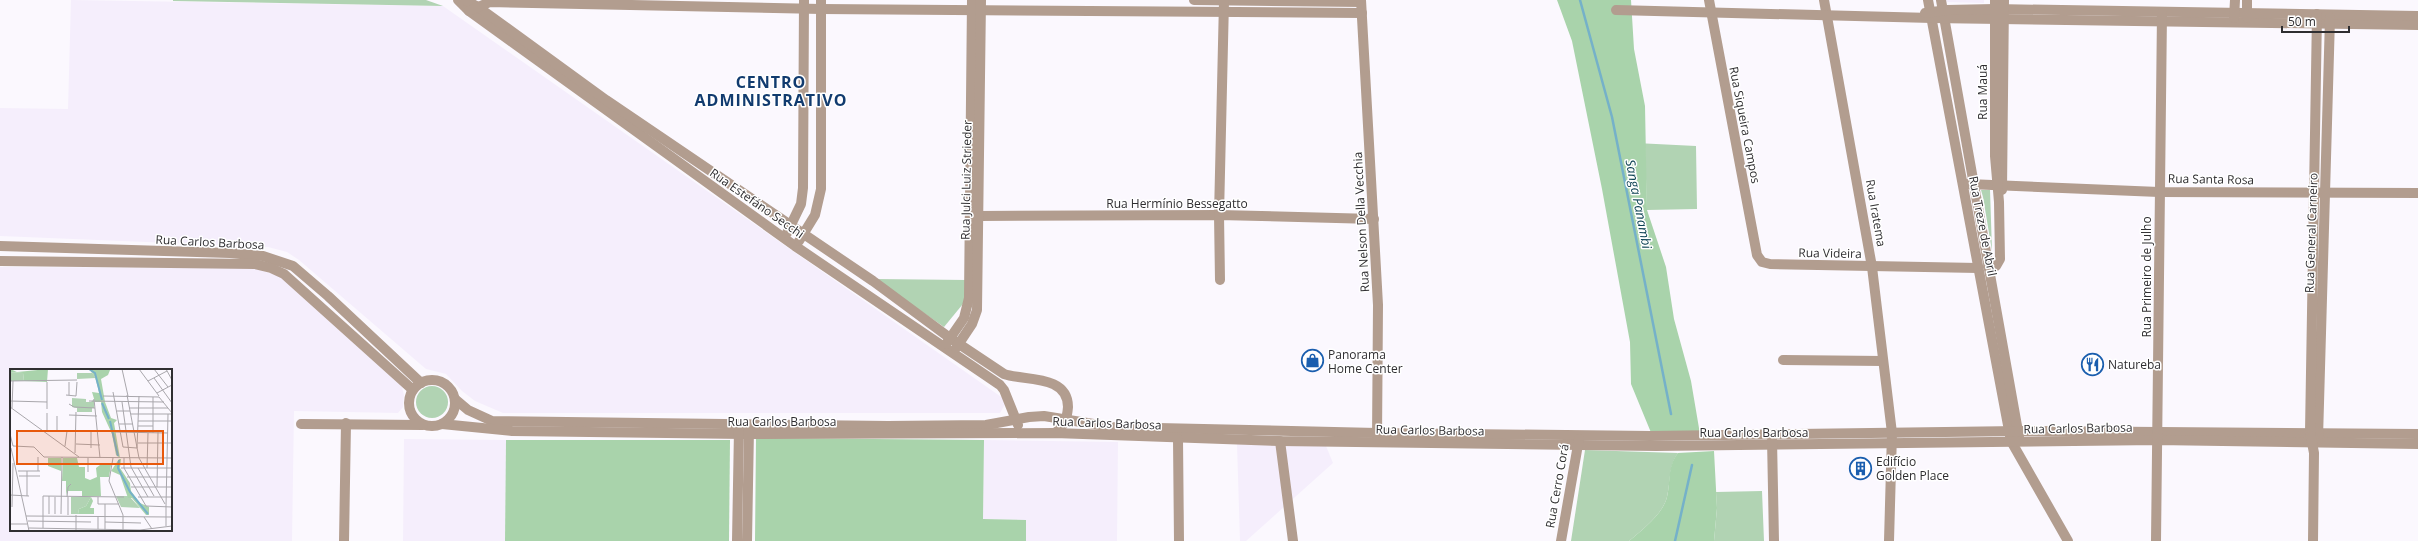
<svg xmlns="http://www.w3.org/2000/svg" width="2418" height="541" font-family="'Open Sans',sans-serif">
<rect width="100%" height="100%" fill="#fbf8fe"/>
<!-- built -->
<g fill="#f5eefc" fill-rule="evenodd">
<polygon points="71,0 443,6 1007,401 1000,413 503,413 475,401 462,391 446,374 426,369 299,260 287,252 268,247 0,236 0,108 68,109"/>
<polygon points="1946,0 1984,0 1984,3 1947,2"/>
<path d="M0 267 253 268 279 276 402 387 404 395 403 407 398 413 294 411 292 541H0ZM11 370H171V530H11Z"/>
<polygon points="404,439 506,440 505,541 403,541"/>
<polygon points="984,440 1118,442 1117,541 1026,541 1026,520 983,519"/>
<polygon points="1237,444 1326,446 1333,463 1246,541 1240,541"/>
</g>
<!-- green -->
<g fill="#b1d3b3">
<polygon points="426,0 443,6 173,1 173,0"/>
<polygon points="1636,143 1696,146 1697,209 1647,210 1645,147"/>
<polygon points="1981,190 1990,190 1992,251 1983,197"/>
<polygon points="875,279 967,280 967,299 944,327"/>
<circle cx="432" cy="402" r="16"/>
<path d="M1585 450 1678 453C1668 467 1671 480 1667 497 1663 514 1642 530 1629 541H1571Z"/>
<polygon points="1762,491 1764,541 1714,541 1717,508 1716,492"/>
</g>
<!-- forest -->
<g fill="#a9d3ab">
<polygon points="1557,0 1631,0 1634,49 1645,106 1647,210 1666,267 1674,319 1691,381 1700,434 1652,435 1631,384 1630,342 1602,189 1572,41"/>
<polygon points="756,438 984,440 983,519 1026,520 1026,541 755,541"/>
<polygon points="506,440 730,440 729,541 505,541"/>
<path d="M1714 451 1717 508 1714 541H1629C1642 530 1663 514 1667 497 1671 480 1667 467 1678 453Z"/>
</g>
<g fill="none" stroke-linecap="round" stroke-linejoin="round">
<!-- stream -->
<g stroke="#75b1c9" stroke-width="2.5">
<polyline points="1580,0 1612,117 1671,414"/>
<polyline points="1675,541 1692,465"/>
</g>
<!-- minor -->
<g stroke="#b29d8f" stroke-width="10">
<polyline points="458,0 469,11 795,246 1000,385 1004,390 1018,425"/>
<path d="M465 0 478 7 606 100 873 281 950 338 1004 374C1023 381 1068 374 1068 407 1067 419 1065 425 1055 433"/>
<polyline points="1194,0 1361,2"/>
<polyline points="1361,0 1378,305 1377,439"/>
<polyline points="1709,0 1757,255 1762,262 1770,264 1978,268"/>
<polyline points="1824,0 1872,267 1892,433 1889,541"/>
<polyline points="1928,0 2011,441 2068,541"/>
<polyline points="1941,0 2019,437"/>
<polyline points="1616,10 1932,18 2418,25"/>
<polyline points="469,11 490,2 821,9 1362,13"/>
<polyline points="1925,13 1947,10 1995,9 2418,16"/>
<polyline points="2234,18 2235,0"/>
<polyline points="2247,18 2247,0"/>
<polyline points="1968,184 2159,192 2418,193"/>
<polyline points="2002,190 2004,0"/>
<polyline points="979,216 1219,215 1374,219"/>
<polyline points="787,233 801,204 803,188 804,0"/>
<polyline points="799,241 815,215 821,189 821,0"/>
<polyline points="0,246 230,253 263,256 293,266 328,296 421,383"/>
<polyline points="0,261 255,264 271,268 284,274 413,390"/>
<polyline points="1988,267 1996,266 2000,259 1999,202 1995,156 1995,0"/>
<polyline points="1220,280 1219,215 1224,1"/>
<polyline points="946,344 964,318 969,298 972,0"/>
<polyline points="956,348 972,324 977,310 981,0"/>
<polyline points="1783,360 1883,361"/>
<circle cx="432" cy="403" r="23"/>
<polyline points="455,399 468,410 492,421 888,426 986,425 1029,417 1044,416 1112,427 1377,433 1650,436 2019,431 2418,434"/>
<polyline points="301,424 423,425"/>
<polyline points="442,424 512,431 744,434 1055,433 1280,441 1656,446 2157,440 2418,444"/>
<polyline points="2318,438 2330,18"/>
<polyline points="1178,439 1179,541"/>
<polyline points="1772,439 1774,541"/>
<polyline points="1280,441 1293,541"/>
<polyline points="344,541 346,423"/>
<polyline points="737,541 739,429"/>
<polyline points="747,541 749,429"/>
<polyline points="1561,541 1579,439"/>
<polyline points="2156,541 2162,13"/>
<polyline points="2313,541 2314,453 2310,432 2317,14"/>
</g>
</g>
<!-- icons -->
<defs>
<symbol id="shop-ring" viewBox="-11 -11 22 22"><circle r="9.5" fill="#fff" stroke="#1a5eae" stroke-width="1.5"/><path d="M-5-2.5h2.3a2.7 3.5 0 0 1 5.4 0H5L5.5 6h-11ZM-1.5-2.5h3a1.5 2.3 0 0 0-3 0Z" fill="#1a5eae"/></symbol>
<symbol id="restaurant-ring" viewBox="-11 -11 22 22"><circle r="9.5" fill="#fff" stroke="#1a5eae" stroke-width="1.5"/><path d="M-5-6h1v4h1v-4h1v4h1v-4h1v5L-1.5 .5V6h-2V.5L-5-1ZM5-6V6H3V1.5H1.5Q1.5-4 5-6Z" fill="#1a5eae"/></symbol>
<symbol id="building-ring" viewBox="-11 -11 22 22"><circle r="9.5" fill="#fff" stroke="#1a5eae" stroke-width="1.5"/><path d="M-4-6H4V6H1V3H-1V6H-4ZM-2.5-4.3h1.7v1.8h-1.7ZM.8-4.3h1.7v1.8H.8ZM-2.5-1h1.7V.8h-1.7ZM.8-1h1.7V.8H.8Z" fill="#1a5eae"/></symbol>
</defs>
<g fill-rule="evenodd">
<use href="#shop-ring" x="1300" y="348" width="25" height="25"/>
<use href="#restaurant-ring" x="2080" y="352" width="25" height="25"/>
<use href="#building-ring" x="1848" y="456" width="25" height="25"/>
</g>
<g text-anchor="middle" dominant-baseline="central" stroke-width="3" stroke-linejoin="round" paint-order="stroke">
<!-- street labels -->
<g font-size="12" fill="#2f2e31" stroke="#fff">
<text transform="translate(1982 92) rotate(-90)">Rua Mauá</text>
<text transform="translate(1745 125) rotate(79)">Rua Siqueira Campos</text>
<text transform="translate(2211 179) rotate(1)">Rua Santa Rosa</text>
<text transform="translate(966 180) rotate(-89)">Rua Julci Luiz Strieder</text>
<text transform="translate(757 203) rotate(35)">Rua Estefáno Secchi</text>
<text x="1177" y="203">Rua Hermínio Bessegatto</text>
<text transform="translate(1876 213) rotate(80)">Rua Iratema</text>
<text transform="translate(1361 222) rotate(-93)">Rua Nelson Della Vecchia</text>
<text transform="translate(1983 226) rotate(79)">Rua Treze de Abril</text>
<text transform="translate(2311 233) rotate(-88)">Rua General Carneiro</text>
<text transform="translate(210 242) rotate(3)">Rua Carlos Barbosa</text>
<text transform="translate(1830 253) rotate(1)">Rua Videira</text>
<text transform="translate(2146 277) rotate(-90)">Rua Primeiro de Julho</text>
<text x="782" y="421">Rua Carlos Barbosa</text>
<text transform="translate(1107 423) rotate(2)">Rua Carlos Barbosa</text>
<text transform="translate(2078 428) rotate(-1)">Rua Carlos Barbosa</text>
<text transform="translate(1430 430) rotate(1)">Rua Carlos Barbosa</text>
<text x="1754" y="432">Rua Carlos Barbosa</text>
<text transform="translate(1557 486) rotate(-80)">Rua Cerro Corá</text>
</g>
<!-- poi labels -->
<g font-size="12" fill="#2f2e31" stroke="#fff" text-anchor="start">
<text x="1328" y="354">Panorama<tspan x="1328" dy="14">Home Center</tspan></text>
<text x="2108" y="364">Natureba</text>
<text x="1876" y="461">Edifício<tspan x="1876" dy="14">Golden Place</tspan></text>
</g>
<!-- water labels -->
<g font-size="13" font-style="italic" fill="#0b4152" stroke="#fff">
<text transform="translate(1639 204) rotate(79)">Sanga Panambi</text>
</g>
<!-- district labels -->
<g font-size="16" font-weight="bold" letter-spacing="1" fill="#113b6f" stroke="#fff">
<text x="771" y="82">CENTRO<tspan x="771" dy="18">ADMINISTRATIVO</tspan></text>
</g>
</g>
<!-- overview -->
<g transform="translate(10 369)">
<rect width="162" height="162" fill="#fbf8fe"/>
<path d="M0 3 13 4 14 12H0ZM67 4H82L86 9 67 10ZM62 29 76 30V33H81L84 30V39H82V43H67V39L62 38ZM106 127H119L130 139 111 138ZM61 128H81L76 137 69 140 68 145H61Z" fill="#b1d3b3"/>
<path d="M0 0 7 3 38 0 37 13 14 12 13 4 0 3ZM79 0 100 1 98 6 91 10 95 33H85L82 23 89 24 88 19 85 8ZM91 33H95L101 49 107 51 104 54 110 89 106 86 102 65 92 43ZM38 89H51V102L38 97ZM53 89H67L69 98H75V109L80 111 87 108 86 99 90 96H101L99 108H90L91 127H72V122H57L56 127V112H52ZM109 90H111L110 99 120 114 121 122 130 134 139 138V146H136L122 129H118L110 106 101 102ZM81 128 83 132 80 139H84V145H68L69 140 76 137Z" fill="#a9d3ab"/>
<path fill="none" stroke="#75b1c9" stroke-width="2" d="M79 0 85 4 92 31M92 34 99 50M100 52 108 87M109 91 108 99 120 123 138 145"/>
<path fill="none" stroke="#a9a7ac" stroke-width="1" d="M112 0 118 27M129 0 149 27M144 0 158 18M156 0 162 11M144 9 162 34M0 12 67 11M138 12 157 2M103 23 113 78 127 79M147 24 162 16M56 26 66 27 67 13M59 26V13M117 26 129 89 155 135M93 27 149 28 162 44M84 30 90 89M0 32 37 33M79 32 154 33M112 33 121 98 138 128M59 35 64 38 85 39M0 38 69 88M2 39 3 12M119 39H158M37 40V13M107 42H120M121 45H162M59 46 87 47M128 52H162M109 55H123M128 57H143M35 62H89M47 62V47M37 63V44M105 63 158 64M143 64V28M0 65 3 77M128 74H162M66 75 90 76M3 77 24 78 34 88 32 86M55 77 57 62M1 79 16 147 162 148M81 79V62M127 79 129 27M65 84 66 43M34 88 162 89M78 89V103M103 89 99 112 113 146V161M114 89V99L136 137 162 138M111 99H162M128 99 144 127M137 99 138 64M8 102H30M28 102V88M9 107H30M117 108H162M121 118H162M147 118 148 63M0 126 19 127M17 127V102M57 128 58 118 61 115M88 128V135H109M128 128H162M156 137 158 45M2 138 3 94M39 145V127M45 145V128M51 145 52 88M58 146V128M16 147 19 162M134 148 142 160M18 152 81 153M95 153 131 154M0 155H17M156 157V137M19 159 130 161 162 157M33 159V127L114 128M88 160V147M95 161V135M66 162V146"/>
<path fill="#e8590c" fill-opacity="0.15" stroke="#e8590c" stroke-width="2" d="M7 62H153V95H7Z"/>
<rect width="162" height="162" fill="none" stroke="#2f2e31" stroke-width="2"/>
</g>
<!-- scale -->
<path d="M2282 26v6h67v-6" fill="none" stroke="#2f2e31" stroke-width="2"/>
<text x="2288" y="26" font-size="12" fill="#2f2e31" stroke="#ffffff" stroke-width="3" paint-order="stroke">50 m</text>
</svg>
